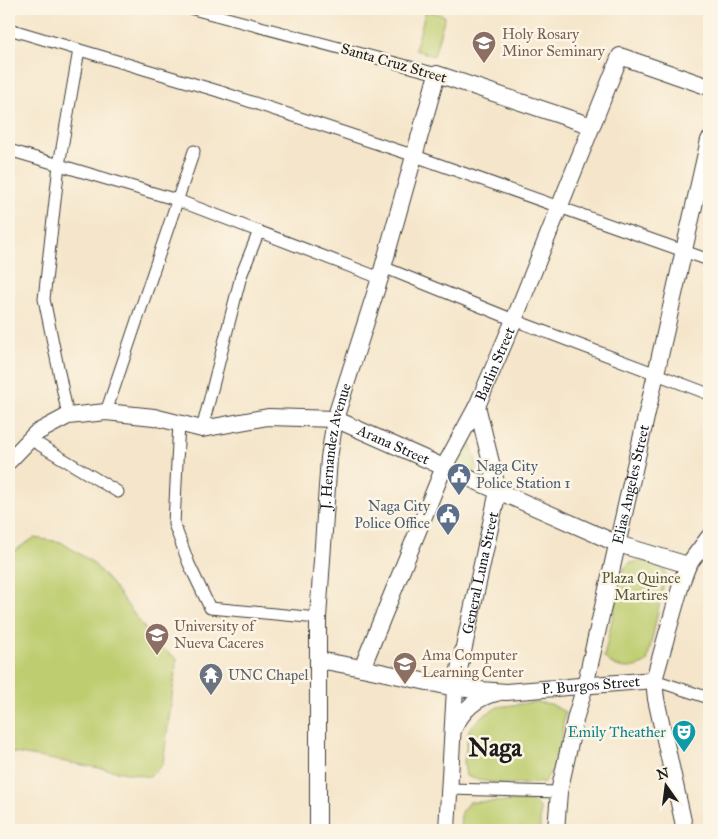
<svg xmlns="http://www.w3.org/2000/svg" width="718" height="839" font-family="'IM FELL Great Primer',serif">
<rect width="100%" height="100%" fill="#fcf5e5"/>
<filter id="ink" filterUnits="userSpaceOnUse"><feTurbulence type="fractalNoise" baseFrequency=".02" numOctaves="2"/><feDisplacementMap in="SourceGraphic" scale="10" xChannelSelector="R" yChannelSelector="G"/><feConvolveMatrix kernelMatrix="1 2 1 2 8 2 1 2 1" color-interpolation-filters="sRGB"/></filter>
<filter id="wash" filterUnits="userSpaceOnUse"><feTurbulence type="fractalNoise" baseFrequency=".0096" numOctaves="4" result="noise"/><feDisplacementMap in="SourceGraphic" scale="20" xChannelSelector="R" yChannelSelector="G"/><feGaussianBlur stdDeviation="1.12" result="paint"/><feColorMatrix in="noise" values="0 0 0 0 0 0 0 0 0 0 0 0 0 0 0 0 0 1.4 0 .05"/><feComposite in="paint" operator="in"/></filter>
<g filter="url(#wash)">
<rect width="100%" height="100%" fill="#f5e6cb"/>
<!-- green -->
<g fill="#becd70" stroke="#6d7446">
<polygon points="426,10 445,16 434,56 415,50"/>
<polygon points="468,438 469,439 478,468 474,472 455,463"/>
<polygon points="34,538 61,542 92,562 111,583 157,645 177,659 163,764 150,777 9,752 9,554"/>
<path d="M639 561C651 562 659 562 666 574L647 662C633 671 615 670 604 657L623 569 630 563Z"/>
<path d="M534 702 551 704 565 712 558 761 544 782C523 786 486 784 466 776L464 762 469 729 481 717 498 707Z"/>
<polygon points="533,801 540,808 540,830 460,830 461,812 469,802"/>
</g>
</g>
<g filter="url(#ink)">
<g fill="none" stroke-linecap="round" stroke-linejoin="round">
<defs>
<g id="street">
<polyline points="193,9 437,74"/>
<polyline points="9,29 218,91 415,156 709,260"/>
<polyline points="9,150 177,200 380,278"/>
<polyline points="383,267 514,320 709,394"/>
<polyline points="106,412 194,151"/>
<polyline points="68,416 44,299 59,165 79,50"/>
<polyline points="179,422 174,524 189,564 210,608 318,618"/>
<polyline points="202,429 241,276 259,231"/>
<polyline points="30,439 118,492"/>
<polyline points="654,680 709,698"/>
<polyline points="449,789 559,792"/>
</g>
<g id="secondary">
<path id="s1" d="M9 461 36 433 68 416 106 412 154 417 202 429 268 417 335 419 618 544 688 565"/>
<path id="s2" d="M319 660 362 668 455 688 506 692 654 680"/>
<path id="s3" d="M362 668 444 467 477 406 514 320 620 56 709 87"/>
<path d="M453 730C462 711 475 697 497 693"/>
<path id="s4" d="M318 830V618L329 458 335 419 380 278 437 74 592 126"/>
<path id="s5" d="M447 830 455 688 498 491 477 406"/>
<path id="s6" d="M556 830 559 792 576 716 585 686 709 140"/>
<polyline points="685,830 656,699 654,680 682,581 688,565 709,537"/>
</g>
</defs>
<!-- street casing -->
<use href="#street" stroke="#3d3a36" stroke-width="13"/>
<!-- secondary casing -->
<use href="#secondary" stroke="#3d3a36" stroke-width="18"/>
<!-- street -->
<use href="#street" stroke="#fff" stroke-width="11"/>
<!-- secondary -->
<use href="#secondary" stroke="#fff" stroke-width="16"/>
</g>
</g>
<!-- icons -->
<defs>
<symbol id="school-pin" viewBox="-11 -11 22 30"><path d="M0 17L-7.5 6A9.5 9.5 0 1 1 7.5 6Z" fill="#8d6e63" stroke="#fcf5e5"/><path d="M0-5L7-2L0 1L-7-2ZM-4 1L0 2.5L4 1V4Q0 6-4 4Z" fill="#fff"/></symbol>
<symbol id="civic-pin" viewBox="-11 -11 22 30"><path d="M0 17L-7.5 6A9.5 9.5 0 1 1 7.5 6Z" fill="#5c6f8a" stroke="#fcf5e5"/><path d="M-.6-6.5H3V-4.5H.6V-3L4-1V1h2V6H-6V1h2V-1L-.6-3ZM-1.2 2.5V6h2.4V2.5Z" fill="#fff"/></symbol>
<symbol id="university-pin" viewBox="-11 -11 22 30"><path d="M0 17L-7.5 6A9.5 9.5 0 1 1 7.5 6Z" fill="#8d6e63" stroke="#fcf5e5"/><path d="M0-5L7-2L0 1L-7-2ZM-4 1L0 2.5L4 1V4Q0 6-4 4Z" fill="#fff"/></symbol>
<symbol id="temple-pin" viewBox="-11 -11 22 30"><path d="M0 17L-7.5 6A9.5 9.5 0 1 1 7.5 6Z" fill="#6b7280" stroke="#fcf5e5"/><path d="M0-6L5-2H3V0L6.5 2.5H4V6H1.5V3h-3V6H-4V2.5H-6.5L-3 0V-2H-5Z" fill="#fff"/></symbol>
<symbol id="theatre-pin" viewBox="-11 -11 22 30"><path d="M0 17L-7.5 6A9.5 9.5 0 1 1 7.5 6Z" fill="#0f9aa8" stroke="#fcf5e5"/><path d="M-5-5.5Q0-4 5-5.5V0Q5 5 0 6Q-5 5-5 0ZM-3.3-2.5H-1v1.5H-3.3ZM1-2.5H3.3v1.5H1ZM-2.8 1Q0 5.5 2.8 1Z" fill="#fff"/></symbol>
</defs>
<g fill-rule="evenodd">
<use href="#school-pin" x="470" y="29" width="28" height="38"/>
<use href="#civic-pin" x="445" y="461" width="28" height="38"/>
<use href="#civic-pin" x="434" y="501" width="28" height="38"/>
<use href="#university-pin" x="143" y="621" width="28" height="38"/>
<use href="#university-pin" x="391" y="650" width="28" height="38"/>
<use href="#temple-pin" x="197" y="661" width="28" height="38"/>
<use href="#theatre-pin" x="670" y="718" width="28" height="38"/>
</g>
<g text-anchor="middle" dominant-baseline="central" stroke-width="5" stroke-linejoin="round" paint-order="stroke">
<!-- education labels -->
<g font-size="15" fill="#785e54" stroke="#fcf5e5" text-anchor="start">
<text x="502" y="34">Holy Rosary<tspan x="502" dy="17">Minor Seminary</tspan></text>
<text x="174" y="626">University of<tspan x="174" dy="17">Nueva Caceres</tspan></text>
<text x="422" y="655">Ama Computer<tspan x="422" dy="17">Learning Center</tspan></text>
</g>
<!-- street labels -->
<g font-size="15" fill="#1c1c1c" stroke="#fcf5e5">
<text transform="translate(394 63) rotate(16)">Santa Cruz Street</text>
<text stroke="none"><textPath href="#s3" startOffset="332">Barlin Street</textPath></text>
<text stroke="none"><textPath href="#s1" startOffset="409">Arana Street</textPath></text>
<text stroke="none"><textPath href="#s4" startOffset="385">J. Hernandez Avenue</textPath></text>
<text stroke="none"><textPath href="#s6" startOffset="354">Elias Angeles Street</textPath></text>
<text stroke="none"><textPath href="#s5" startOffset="260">General Luna Street</textPath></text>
<text stroke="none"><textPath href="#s2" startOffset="275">P. Burgos Street</textPath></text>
</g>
<!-- service labels -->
<g font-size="15" fill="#4e5e75" stroke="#fcf5e5" text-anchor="start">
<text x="476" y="466">Naga City<tspan x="476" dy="17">Police Station 1</tspan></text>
<text x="430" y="506" text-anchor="end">Naga City<tspan x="430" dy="17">Police Office</tspan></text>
</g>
<!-- park labels -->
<g font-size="15" fill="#555a39" stroke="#fcf5e5">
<text x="641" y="578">Plaza Quince<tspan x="641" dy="17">Martires</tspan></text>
</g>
<!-- worship labels -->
<g font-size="15" fill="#5b616d" stroke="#fcf5e5" text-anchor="start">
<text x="228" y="675">UNC Chapel</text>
</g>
<!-- culture labels -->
<g font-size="15" fill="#0d838f" stroke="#fcf5e5" text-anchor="end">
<text x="666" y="732">Emily Theather</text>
</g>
<!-- town labels -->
<g font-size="25" font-weight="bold" fill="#1c1c1c" stroke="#fcf5e5">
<text x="495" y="747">Naga</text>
</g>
</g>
<!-- margin -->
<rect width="718" height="839" fill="none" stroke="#fcf5e5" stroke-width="30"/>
<!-- north arrow -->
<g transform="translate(666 786) rotate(346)" stroke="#fcf5e5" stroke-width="4" paint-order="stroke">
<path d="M0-4L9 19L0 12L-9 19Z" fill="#1c1c1c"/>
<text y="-8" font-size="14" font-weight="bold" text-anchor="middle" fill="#1c1c1c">N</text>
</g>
</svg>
